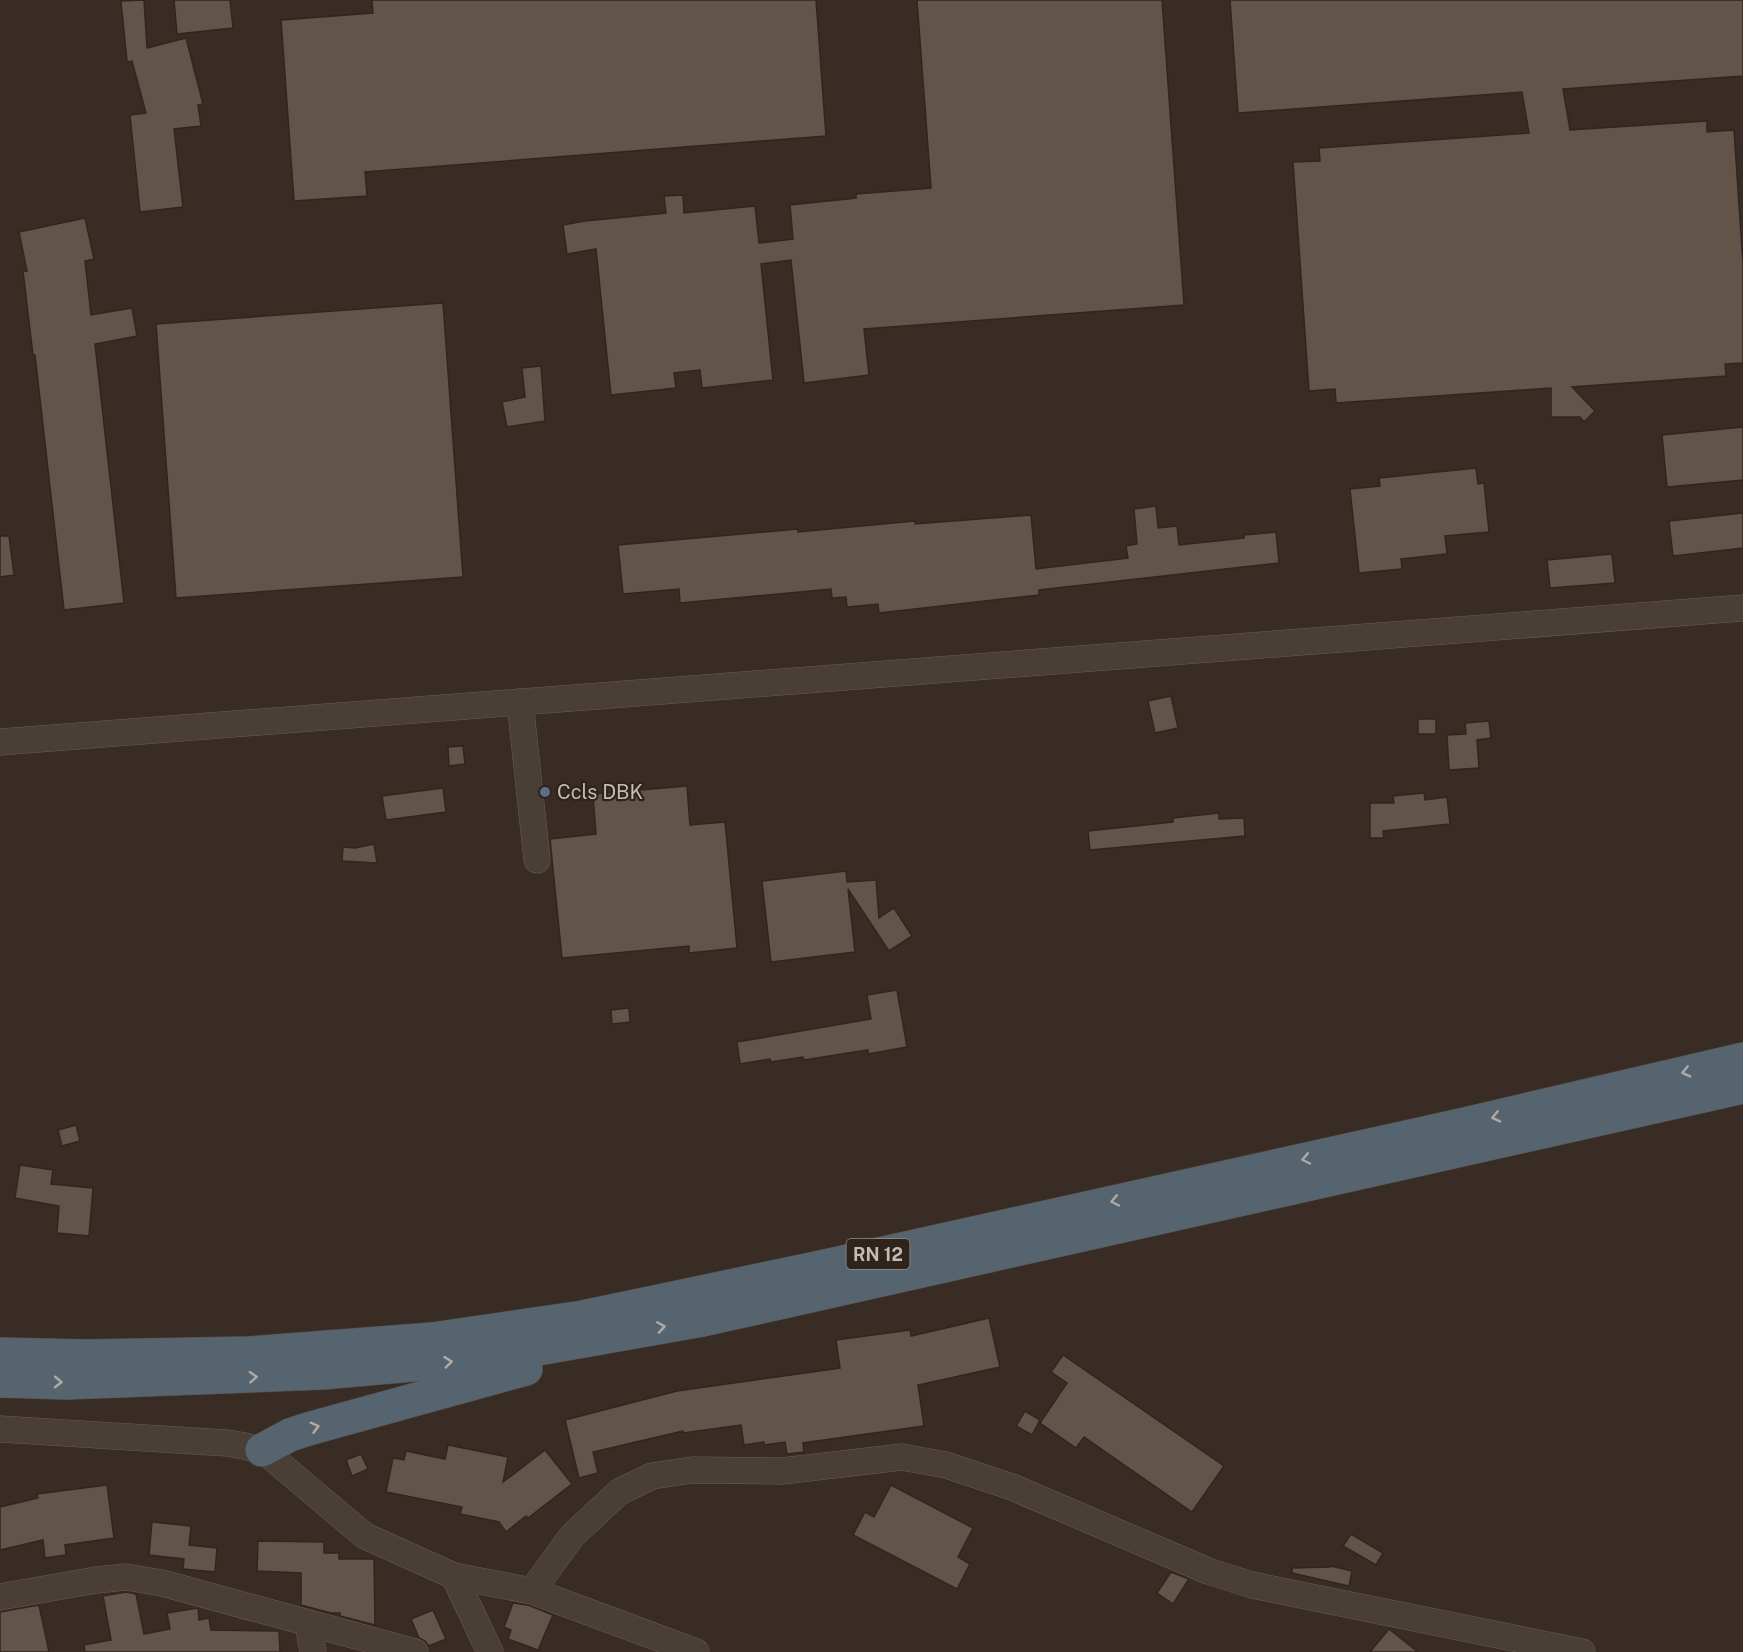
<svg xmlns="http://www.w3.org/2000/svg" width="1743" height="1652" font-family="'Public Sans',sans-serif">
<rect width="100%" height="100%" fill="#392c24"/>
<!-- building -->
<g fill="#63544a" stroke="#31261e" stroke-width="1.5">
<polygon points="144,0 147,48 186,38 203,104 198,105 201,126 174,129 183,207 140,212 130,115 146,113 132,61 127,62 121,1"/>
<polygon points="174,0 230,0 233,28 177,34"/>
<polygon points="372,0 816,0 826,136 365,172 367,196 294,201 281,20 373,13"/>
<polygon points="917,0 1162,0 1184,305 864,329 869,375 804,383 791,260 761,264 773,380 702,388 700,370 674,373 676,388 611,395 596,249 567,254 563,225 585,221 666,213 664,196 683,195 684,213 755,206 759,243 793,239 790,205 856,198 856,194 931,188"/>
<polygon points="1230,0 1743,0 1743,76 1563,89 1570,130 1707,121 1707,132 1734,130 1743,264 1743,363 1725,364 1726,376 1572,387 1595,411 1584,422 1580,417 1551,417 1551,388 1336,403 1335,389 1309,391 1293,162 1320,161 1319,148 1529,133 1522,92 1238,113"/>
<polygon points="85,218 94,259 85,261 91,315 132,308 137,336 95,344 124,603 64,610 35,355 33,355 23,271 27,271 19,232"/>
<polygon points="443,303 463,577 176,598 156,324"/>
<polygon points="541,366 545,421 507,427 502,402 525,397 522,368"/>
<polygon points="1743,427 1743,480 1667,487 1662,435"/>
<polygon points="1476,468 1478,484 1484,483 1489,532 1445,536 1447,554 1401,559 1402,569 1359,573 1350,489 1380,486 1379,478"/>
<polygon points="1156,506 1158,528 1177,526 1179,545 1244,538 1244,535 1276,532 1279,563 1039,590 1039,595 879,613 878,604 847,607 846,597 832,598 831,589 680,603 679,589 623,594 618,545 798,529 798,532 915,521 915,524 1031,515 1036,569 1128,558 1126,546 1137,544 1134,509"/>
<polygon points="1743,513 1743,548 1673,556 1669,521"/>
<polygon points="0,536 9,536 14,575 0,577"/>
<polygon points="1612,554 1615,583 1550,588 1547,560"/>
<polygon points="1171,696 1178,728 1155,733 1148,701"/>
<rect x="1418" y="719" width="18" height="15"/>
<polygon points="1489,721 1491,738 1477,740 1479,768 1449,770 1447,735 1466,734 1465,723"/>
<polygon points="463,746 465,764 449,766 448,747"/>
<polygon points="687,786 690,825 725,822 737,948 689,953 689,946 562,958 550,839 596,834 593,794"/>
<polygon points="443,788 446,812 386,820 382,796"/>
<polygon points="1424,793 1425,800 1447,797 1450,824 1383,831 1384,838 1370,838 1370,803 1394,803 1393,796"/>
<polygon points="1219,813 1219,819 1244,818 1245,836 1090,850 1088,831 1173,822 1173,818"/>
<polygon points="374,844 377,863 342,861 343,847 355,848"/>
<polygon points="846,871 847,882 876,880 879,918 894,908 912,936 889,951 848,889 855,952 771,962 762,881"/>
<polygon points="897,990 907,1047 868,1054 868,1050 804,1060 803,1057 771,1062 770,1059 740,1064 737,1042 871,1019 867,995"/>
<polygon points="629,1008 630,1022 612,1024 611,1010"/>
<polygon points="76,1125 80,1141 62,1146 58,1130"/>
<polygon points="20,1165 53,1170 51,1184 93,1188 89,1236 57,1233 59,1206 15,1198"/>
<polygon points="989,1318 1000,1367 918,1385 924,1426 803,1443 804,1452 787,1454 785,1442 764,1445 764,1442 744,1445 741,1425 683,1433 683,1431 593,1452 598,1473 579,1478 565,1420 677,1391 840,1368 836,1340 910,1330 911,1336"/>
<polygon points="1063,1355 1224,1466 1192,1512 1084,1437 1076,1448 1040,1423 1067,1383 1051,1372"/>
<polygon points="1025,1411 1040,1420 1032,1435 1016,1426"/>
<polygon points="448,1445 508,1457 503,1482 545,1450 572,1484 528,1518 526,1516 506,1532 499,1522 460,1514 462,1507 386,1492 393,1458 404,1460 406,1451 445,1459"/>
<polygon points="361,1454 368,1469 352,1476 346,1460"/>
<polygon points="107,1485 114,1538 65,1545 66,1555 45,1558 43,1540 0,1550 0,1507 38,1498 37,1494"/>
<polygon points="891,1485 973,1528 958,1557 970,1564 957,1589 853,1535 865,1512 874,1517"/>
<polygon points="152,1522 191,1526 189,1545 217,1548 215,1572 183,1569 184,1559 149,1555"/>
<polygon points="1351,1534 1383,1553 1376,1565 1343,1546"/>
<polygon points="258,1541 324,1542 324,1553 339,1553 339,1559 374,1559 375,1625 340,1616 340,1613 331,1613 301,1605 301,1573 257,1571"/>
<polygon points="1331,1566 1352,1571 1349,1586 1292,1573 1292,1568 1330,1567"/>
<polygon points="1171,1572 1189,1579 1173,1604 1157,1593"/>
<polygon points="126,1592 136,1594 144,1634 170,1629 167,1613 198,1608 199,1620 209,1618 211,1630 279,1631 280,1652 85,1652 84,1645 111,1640 103,1596"/>
<polygon points="513,1603 528,1605 553,1615 538,1650 508,1639 511,1630 504,1627"/>
<polygon points="39,1605 49,1652 0,1652 0,1612"/>
<polygon points="433,1610 446,1639 429,1646 425,1641 419,1638 411,1619"/>
<polygon points="1389,1629 1418,1652 1370,1652"/>
</g>
<g fill="none" stroke-linecap="round" stroke-linejoin="round">
<defs>
<g id="minor">
<polyline points="520,702 537,860"/>
<polyline points="0,742 1743,608"/>
<path d="M0 1429 227 1443C243 1446 257 1447 270 1456L365 1536 454 1576 532 1591 696 1652"/>
<polyline points="454,1576 490,1652"/>
<polyline points="532,1591 572,1536 619,1492 652,1476 692,1470 782,1471 902,1457 946,1465 1012,1487 1208,1571 1252,1585 1582,1652"/>
<polyline points="0,1597 96,1580 126,1577 162,1583 415,1652"/>
<polyline points="308,1624 313,1652"/>
</g>
<g id="highway">
<polyline points="0,1354 87,1356 249,1353 432,1339 583,1317 830,1265 1460,1125 1743,1059"/>
<polyline points="0,1381 67,1383 323,1373 457,1361 510,1354 703,1320 1743,1087"/>
<polyline points="262,1450 290,1435 308,1429 526,1369"/>
</g>
</defs>
<!-- minor casing -->
<use href="#minor" stroke="#685d55" stroke-width="27"/>
<!-- highway casing -->
<use href="#highway" stroke="#554a42" stroke-width="34"/>
<!-- minor -->
<use href="#minor" stroke="#4a3f37" stroke-width="26"/>
<!-- highway -->
<use href="#highway" stroke="#55646f" stroke-width="33"/>
</g>
<!-- one-way arrows -->
<defs><path id="oneway-chevron" d="M-2-3.5L2.5 0L-2 3.5" fill="none" stroke-width="1.6" stroke-linecap="round" stroke-linejoin="round" transform="scale(1.5)"/></defs>
<g stroke="#afaaa5">
<use href="#oneway-chevron" transform="translate(1686 1072) rotate(167)"/>
<use href="#oneway-chevron" transform="translate(1496 1117) rotate(167)"/>
<use href="#oneway-chevron" transform="translate(1306 1159) rotate(168)"/>
<use href="#oneway-chevron" transform="translate(1115 1201) rotate(168)"/>
<use href="#oneway-chevron" transform="translate(661 1327) rotate(-9)"/>
<use href="#oneway-chevron" transform="translate(448 1362) rotate(-6)"/>
<use href="#oneway-chevron" transform="translate(253 1377) rotate(-3)"/>
<use href="#oneway-chevron" transform="translate(58 1382) rotate(1)"/>
<use href="#oneway-chevron" transform="translate(315 1427) rotate(-15)"/>
</g>
<!-- markers -->
<circle fill="#5c6f8a" stroke="#2f241c" stroke-width="2" cx="545" cy="792" r="6"/>
<g text-anchor="middle" dominant-baseline="central" stroke-width="4.5" stroke-linejoin="round" paint-order="stroke">
<!-- shield labels -->
<rect fill="#2f241c" stroke="#998e85" stroke-width="1.5" x="846.5" y="1239" width="63" height="30" rx="4.5"/>
<g font-size="18" font-weight="bold" fill="#c6bbb2">
<text x="878" y="1254">RN 12</text>
</g>
<!-- poi labels -->
<g font-size="20" fill="#c6bbb2" stroke="#2f241c" text-anchor="start">
<text x="557" y="792">Ccls DBK</text>
</g>
</g>
</svg>
